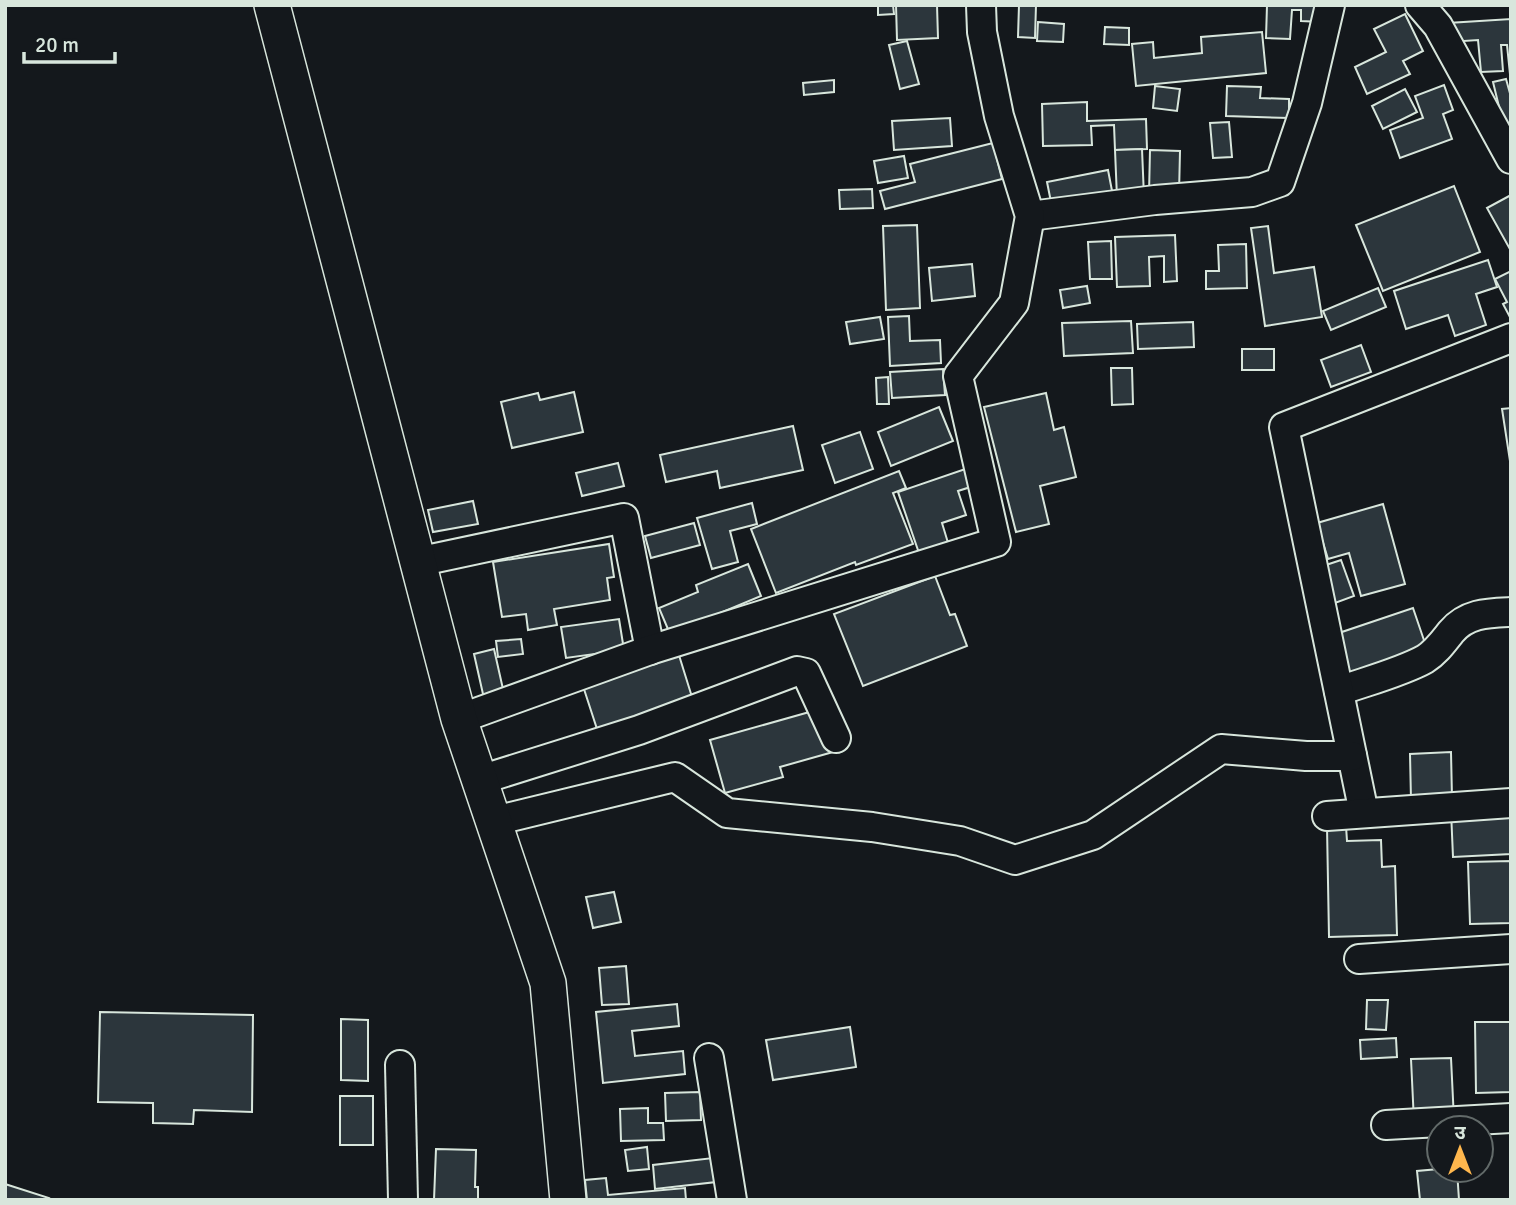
<svg xmlns="http://www.w3.org/2000/svg" width="1516" height="1205" font-family="Signika,'Noto Sans Devanagari',sans-serif">
<rect width="100%" height="100%" fill="#14181c"/>
<!-- building -->
<g fill="#2c363c" stroke="#d8e6dc" stroke-width="2">
<polygon points="878,5 893,5 894,14 878,15"/>
<polygon points="896,5 937,5 938,38 897,40"/>
<polygon points="1019,5 1036,5 1035,38 1018,37"/>
<polygon points="1267,5 1322,5 1322,22 1301,21 1301,10 1292,10 1290,39 1266,38"/>
<polygon points="1405,14 1423,51 1403,61 1410,74 1367,94 1355,67 1386,52 1374,29"/>
<polygon points="1511,19 1511,84 1507,45 1501,45 1503,71 1481,72 1478,40 1449,42 1448,23"/>
<polygon points="1038,22 1064,24 1063,42 1037,41"/>
<polygon points="1105,27 1129,28 1129,45 1104,44"/>
<polygon points="1262,32 1266,73 1136,86 1132,44 1153,42 1154,58 1202,53 1201,37"/>
<polygon points="907,41 919,84 900,89 889,45"/>
<polygon points="1506,79 1511,97 1511,143 1508,144 1493,82"/>
<polygon points="834,80 834,92 804,95 803,83"/>
<polygon points="1444,85 1453,110 1443,114 1452,139 1400,158 1390,130 1423,118 1415,96"/>
<polygon points="1155,86 1180,89 1177,111 1153,108"/>
<polygon points="1227,86 1261,87 1260,98 1289,99 1289,118 1226,116"/>
<polygon points="1405,89 1417,112 1383,129 1372,106"/>
<polygon points="1087,102 1087,121 1146,119 1147,149 1115,150 1114,125 1091,126 1092,145 1043,146 1042,104"/>
<polygon points="950,118 952,146 894,150 892,121"/>
<polygon points="1229,122 1232,157 1213,158 1210,123"/>
<polygon points="993,143 1002,179 885,209 880,191 915,182 910,164"/>
<polygon points="1142,149 1144,197 1117,198 1115,150"/>
<polygon points="1150,150 1180,151 1179,194 1149,194"/>
<polygon points="904,156 908,178 878,183 874,161"/>
<polygon points="1108,170 1113,196 1052,207 1047,182"/>
<polygon points="1454,186 1480,252 1383,291 1356,225"/>
<polygon points="872,189 873,208 840,209 839,190"/>
<polygon points="1511,195 1511,251 1487,208"/>
<polygon points="917,225 920,308 886,310 883,226"/>
<polygon points="1268,226 1274,273 1314,267 1322,317 1265,326 1251,228"/>
<polygon points="1175,235 1177,281 1164,282 1164,256 1149,257 1150,286 1117,287 1115,237"/>
<polygon points="1111,241 1112,279 1090,279 1088,242"/>
<polygon points="1246,244 1247,288 1206,289 1206,271 1219,271 1218,245"/>
<polygon points="1488,260 1497,287 1476,294 1486,325 1455,336 1448,315 1406,329 1394,291"/>
<polygon points="972,264 975,296 932,301 929,268"/>
<polygon points="1511,271 1511,319 1503,304 1507,302 1495,279"/>
<polygon points="1087,286 1090,303 1063,308 1060,290"/>
<polygon points="1378,288 1386,307 1331,330 1323,311"/>
<polygon points="909,316 910,341 940,340 941,363 890,366 888,317"/>
<polygon points="880,317 884,339 850,344 846,322"/>
<polygon points="1131,321 1133,353 1064,356 1062,323"/>
<polygon points="1193,322 1194,347 1138,349 1137,324"/>
<polygon points="1361,345 1371,372 1331,387 1321,360"/>
<rect x="1242" y="349" width="32" height="21"/>
<polygon points="1111,368 1132,368 1133,404 1112,405"/>
<polygon points="943,369 945,395 892,398 890,372"/>
<polygon points="888,377 889,404 877,404 876,378"/>
<polygon points="574,392 583,432 512,448 501,402 538,393 540,400"/>
<polygon points="1046,393 1054,430 1064,427 1076,477 1040,486 1049,524 1016,532 984,407"/>
<polygon points="939,407 953,441 891,466 878,432"/>
<polygon points="1511,408 1511,461 1510,461 1502,409"/>
<polygon points="793,426 803,470 720,488 717,471 666,482 660,455"/>
<polygon points="860,432 873,469 835,483 822,445"/>
<polygon points="618,463 624,486 582,496 576,473"/>
<polygon points="974,466 980,484 958,491 966,515 942,523 949,546 920,556 898,492"/>
<polygon points="899,471 906,488 893,493 913,544 856,565 855,562 776,593 751,529"/>
<polygon points="473,501 478,524 433,532 428,510"/>
<polygon points="752,503 757,524 730,531 738,562 712,569 697,518"/>
<polygon points="1383,504 1405,584 1361,596 1349,553 1328,559 1317,523"/>
<polygon points="694,523 700,545 651,558 645,536"/>
<polygon points="609,544 614,577 607,578 610,600 554,609 557,625 528,630 526,614 502,617 493,562"/>
<polygon points="1341,560 1354,596 1335,603 1323,566"/>
<polygon points="748,564 761,596 670,634 659,608 698,592 696,585"/>
<polygon points="935,576 950,615 955,614 967,646 863,686 834,614"/>
<polygon points="1413,608 1427,649 1350,675 1336,634"/>
<polygon points="619,619 624,650 566,658 561,627"/>
<polygon points="521,639 523,654 498,657 496,641"/>
<polygon points="494,649 505,698 485,703 474,654"/>
<polygon points="678,652 692,697 597,729 582,683"/>
<polygon points="820,709 833,752 780,767 783,777 725,793 710,740"/>
<polygon points="1451,752 1452,798 1411,800 1410,754"/>
<polygon points="1511,809 1511,854 1453,857 1451,811"/>
<polygon points="1346,826 1347,841 1381,840 1382,867 1395,866 1397,935 1329,937 1327,827"/>
<polygon points="1511,861 1511,923 1470,924 1468,862"/>
<polygon points="614,892 621,922 593,928 586,897"/>
<polygon points="626,966 629,1004 602,1005 599,968"/>
<polygon points="1367,1000 1388,1000 1386,1030 1366,1029"/>
<polygon points="677,1004 679,1026 632,1031 635,1056 683,1051 685,1074 603,1083 596,1012"/>
<polygon points="100,1012 253,1015 252,1112 194,1110 193,1124 153,1123 153,1103 98,1102"/>
<polygon points="341,1019 368,1020 368,1081 341,1080"/>
<polygon points="1475,1022 1511,1022 1511,1092 1476,1093"/>
<polygon points="850,1027 856,1067 773,1080 766,1040"/>
<polygon points="1396,1038 1397,1057 1361,1059 1360,1040"/>
<polygon points="1451,1058 1454,1120 1414,1122 1411,1059"/>
<polygon points="700,1092 701,1120 666,1121 665,1093"/>
<rect x="340" y="1096" width="33" height="49"/>
<polygon points="648,1108 648,1123 663,1123 664,1140 621,1141 620,1109"/>
<polygon points="647,1147 649,1169 628,1171 625,1150"/>
<polygon points="436,1149 476,1150 475,1187 478,1187 478,1200 434,1200"/>
<polygon points="713,1158 716,1182 655,1189 653,1165"/>
<polygon points="1439,1169 1457,1170 1459,1200 1420,1200 1417,1171"/>
<polygon points="606,1178 608,1195 685,1188 686,1200 587,1200 585,1180"/>
<polygon points="5,1184 49,1198 48,1200 5,1200"/>
</g>
<g fill="none" stroke-linecap="round" stroke-linejoin="round">
<defs>
<g id="minor">
<polyline points="1420,5 1438,26 1511,159"/>
<polyline points="1030,216 1155,200 1252,192 1280,182 1307,103 1330,5"/>
<polyline points="417,562 624,518 650,650"/>
<path d="M1339 691C1364 682 1402 672 1425 659 1436 652 1443 642 1451 632 1467 613 1488 613 1511 612"/>
<polyline points="459,719 650,650 996,542 958,376 1014,303 1030,216 999,116 982,32 981,5"/>
<polyline points="480,780 639,730 797,671 806,673 836,738"/>
<polyline points="1364,813 1284,427 1511,338"/>
<polyline points="1327,816 1511,803"/>
<polyline points="494,821 675,777 727,813 872,827 960,841 1015,860 1093,835 1221,749 1306,756 1352,756"/>
<polyline points="1359,959 1511,949"/>
<polyline points="709,1058 732,1200"/>
<polyline points="400,1065 403,1200"/>
<polyline points="1386,1125 1511,1118"/>
</g>
<polyline id="tertiary" points="272,5 459,719 548,983 568,1200"/>
</defs>
<!-- minor casing -->
<use href="#minor" stroke="#d8e6dc" stroke-width="32"/>
<!-- tertiary casing -->
<use href="#tertiary" stroke="#d8e6dc" stroke-width="38"/>
<!-- minor -->
<use href="#minor" stroke="#14181c" stroke-width="28"/>
<!-- tertiary -->
<use href="#tertiary" stroke="#14181c" stroke-width="35"/>
</g>
<!-- border -->
<rect width="1516" height="1205" fill="none" stroke="#d8e6dc" stroke-width="14"/>
<!-- north arrow -->
<g transform="translate(1460 1149)"><circle r="33" fill="#14181c" stroke="#626a69" stroke-width="2"/>
<path d="M0-5L12 26L0 18L-12 26Z" fill="#ffb74d"/>
<text y="-10" font-size="19" font-weight="bold" text-anchor="middle" fill="#d8e6dc">उ</text>
</g>
<!-- scale -->
<path d="M24 52v10h91v-10" fill="none" stroke="#d8e6dc" stroke-width="3.5"/>
<text x="35" y="52" font-size="21" fill="#d8e6dc" stroke="#14181c" stroke-width="5" paint-order="stroke">20 m</text>
</svg>
